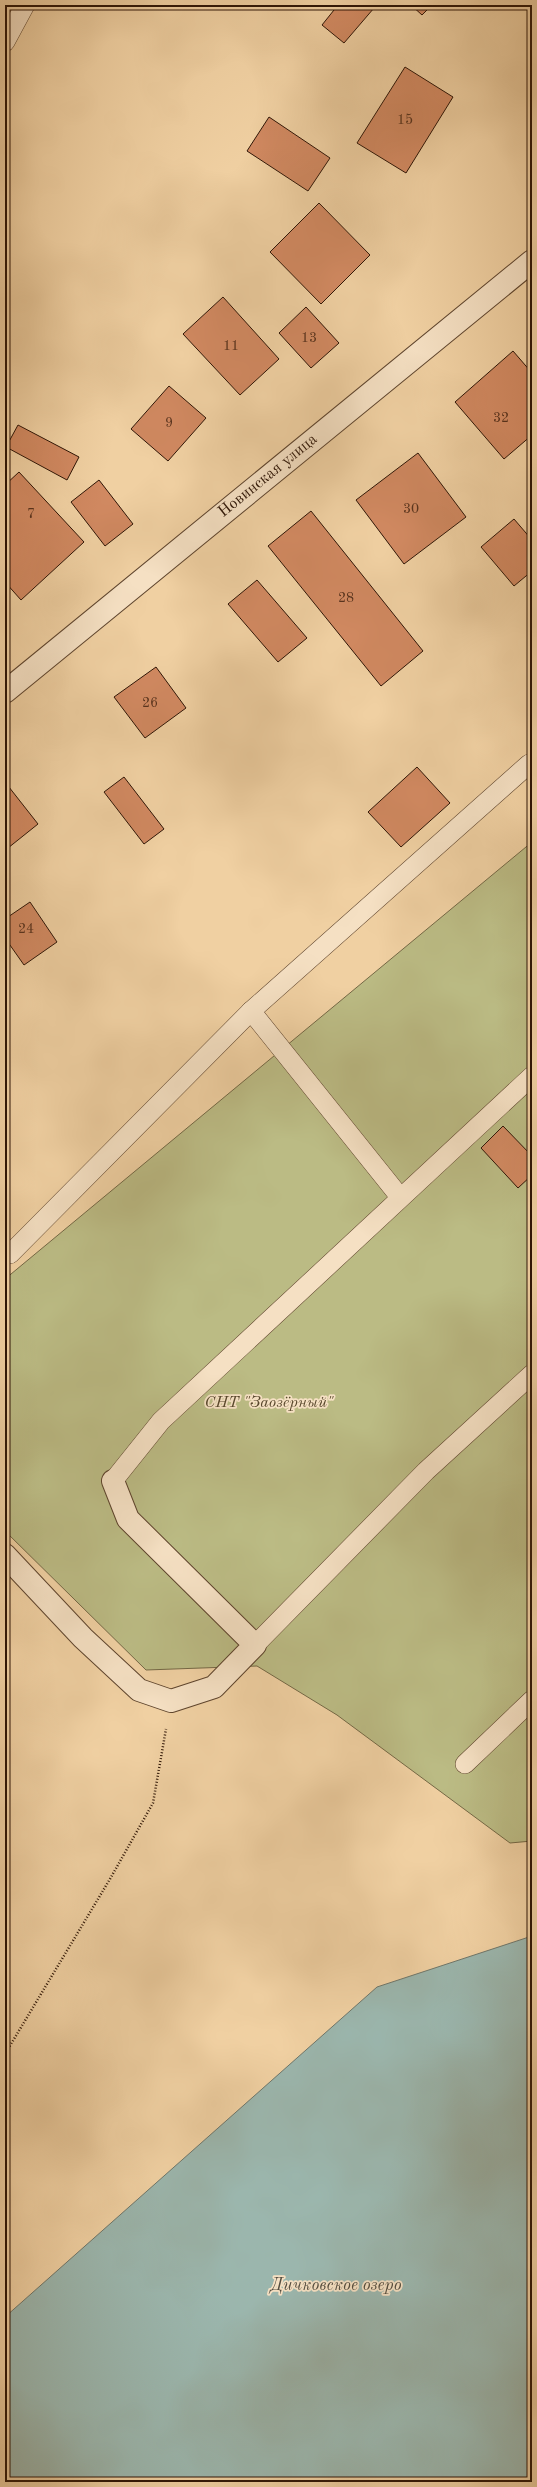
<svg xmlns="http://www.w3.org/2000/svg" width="537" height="2487" font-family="'Old Standard TT',serif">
<rect width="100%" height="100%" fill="#f0d0a2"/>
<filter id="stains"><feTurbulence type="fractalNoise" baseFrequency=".005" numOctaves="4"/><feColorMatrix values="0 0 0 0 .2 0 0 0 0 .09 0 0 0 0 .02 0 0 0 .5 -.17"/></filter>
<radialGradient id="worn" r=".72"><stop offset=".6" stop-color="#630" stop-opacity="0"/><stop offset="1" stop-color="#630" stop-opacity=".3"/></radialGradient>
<!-- green -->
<polygon fill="#bbbb84" stroke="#746845" points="532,842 532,1841 510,1843 337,1715 257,1666 146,1670 5,1531 5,1279"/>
<!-- water -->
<polygon fill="#9bb6ad" stroke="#6f766a" points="532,1936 532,2482 5,2482 5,2317 377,1987"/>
<!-- building -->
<g fill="#d18961" stroke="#2e1506">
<polygon points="338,5 371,5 374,8 344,43 322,25"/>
<polygon points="411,5 432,5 422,15"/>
<polygon points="405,67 453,97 406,173 357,143"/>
<polygon points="269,117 330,158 308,191 247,151"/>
<polygon points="319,203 370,255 321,304 270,252"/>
<polygon points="223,297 279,359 240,395 183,334"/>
<polygon points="306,307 339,343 311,368 279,333"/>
<polygon points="513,351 532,373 532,435 504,459 455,402"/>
<polygon points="169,386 206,418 168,461 131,429"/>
<polygon points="18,425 79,457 67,480 6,447"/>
<polygon points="418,453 466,517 404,564 356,500"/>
<polygon points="19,472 84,542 21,600 5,582 5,485"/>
<polygon points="99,480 133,524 105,546 71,502"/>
<polygon points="311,511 423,651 381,686 268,546"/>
<polygon points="514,519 532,540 532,571 514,586 481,547"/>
<polygon points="257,580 307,638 278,662 228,604"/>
<polygon points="156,667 186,708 145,738 114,697"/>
<polygon points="417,767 450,803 401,847 368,812"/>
<polygon points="124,777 164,829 144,844 104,792"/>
<polygon points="5,782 38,824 8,848 5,845"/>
<polygon points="30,902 57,942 24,965 5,938 5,919"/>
<polygon points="503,1126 532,1156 532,1175 518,1188 481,1148"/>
</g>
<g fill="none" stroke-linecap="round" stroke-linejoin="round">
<defs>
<g id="service">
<polyline points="5,42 25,5"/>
<polyline points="251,1011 400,1197"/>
<polyline points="10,1254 251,1011 529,764"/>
<polyline points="113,1481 161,1421 532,1076"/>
<polyline points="255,1645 426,1471 532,1374"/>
<polyline points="465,1764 532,1700"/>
</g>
<g id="minor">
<polyline points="5,692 532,261"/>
<polyline points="5,1555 83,1638 139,1690 171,1701 214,1687 255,1645 128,1519 113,1481"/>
</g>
</defs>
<!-- service casing -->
<use href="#service" stroke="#5e442d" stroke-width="20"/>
<!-- minor casing -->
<use href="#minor" stroke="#5e442d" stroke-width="24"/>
<!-- path -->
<polyline stroke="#2e1506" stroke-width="2.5" stroke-dasharray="1 2" stroke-linecap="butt" points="5,2054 110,1879 153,1803 166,1729"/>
<!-- service -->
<use href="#service" stroke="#f5e0c3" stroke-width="19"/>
<!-- minor -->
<use href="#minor" stroke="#f5e0c3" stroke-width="22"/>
</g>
<g text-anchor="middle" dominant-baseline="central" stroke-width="3.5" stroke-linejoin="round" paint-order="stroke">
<!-- number labels -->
<g font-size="14" fill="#57321d">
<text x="405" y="120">15</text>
<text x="309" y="338">13</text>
<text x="231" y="346">11</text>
<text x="501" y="418">32</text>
<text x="169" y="423">9</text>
<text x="411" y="509">30</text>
<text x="31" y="514">7</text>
<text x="346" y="598">28</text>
<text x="150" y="703">26</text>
<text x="26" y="929">24</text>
</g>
<!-- street labels -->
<g font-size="16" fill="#2e1506" stroke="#f5e0c3">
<text transform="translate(268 476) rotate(-39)">Новинская улица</text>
</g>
<!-- park labels -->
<g font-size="16" font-style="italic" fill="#58472c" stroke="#f5e0c3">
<text x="269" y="1403">СНТ "Заозёрный"</text>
</g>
<!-- water labels -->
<g font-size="17" font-style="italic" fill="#544d40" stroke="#f5e0c3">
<text x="336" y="2285">Дичковское озеро</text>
</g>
</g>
<!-- margin -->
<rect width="537" height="2487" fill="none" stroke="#f0d0a2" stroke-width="20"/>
<rect x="6" y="6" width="525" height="2475" fill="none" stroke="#2e1506" stroke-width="2"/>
<rect x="10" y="10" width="517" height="2467" fill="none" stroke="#2e1506"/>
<rect width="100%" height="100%" filter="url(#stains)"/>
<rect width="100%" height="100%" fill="url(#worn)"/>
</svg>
